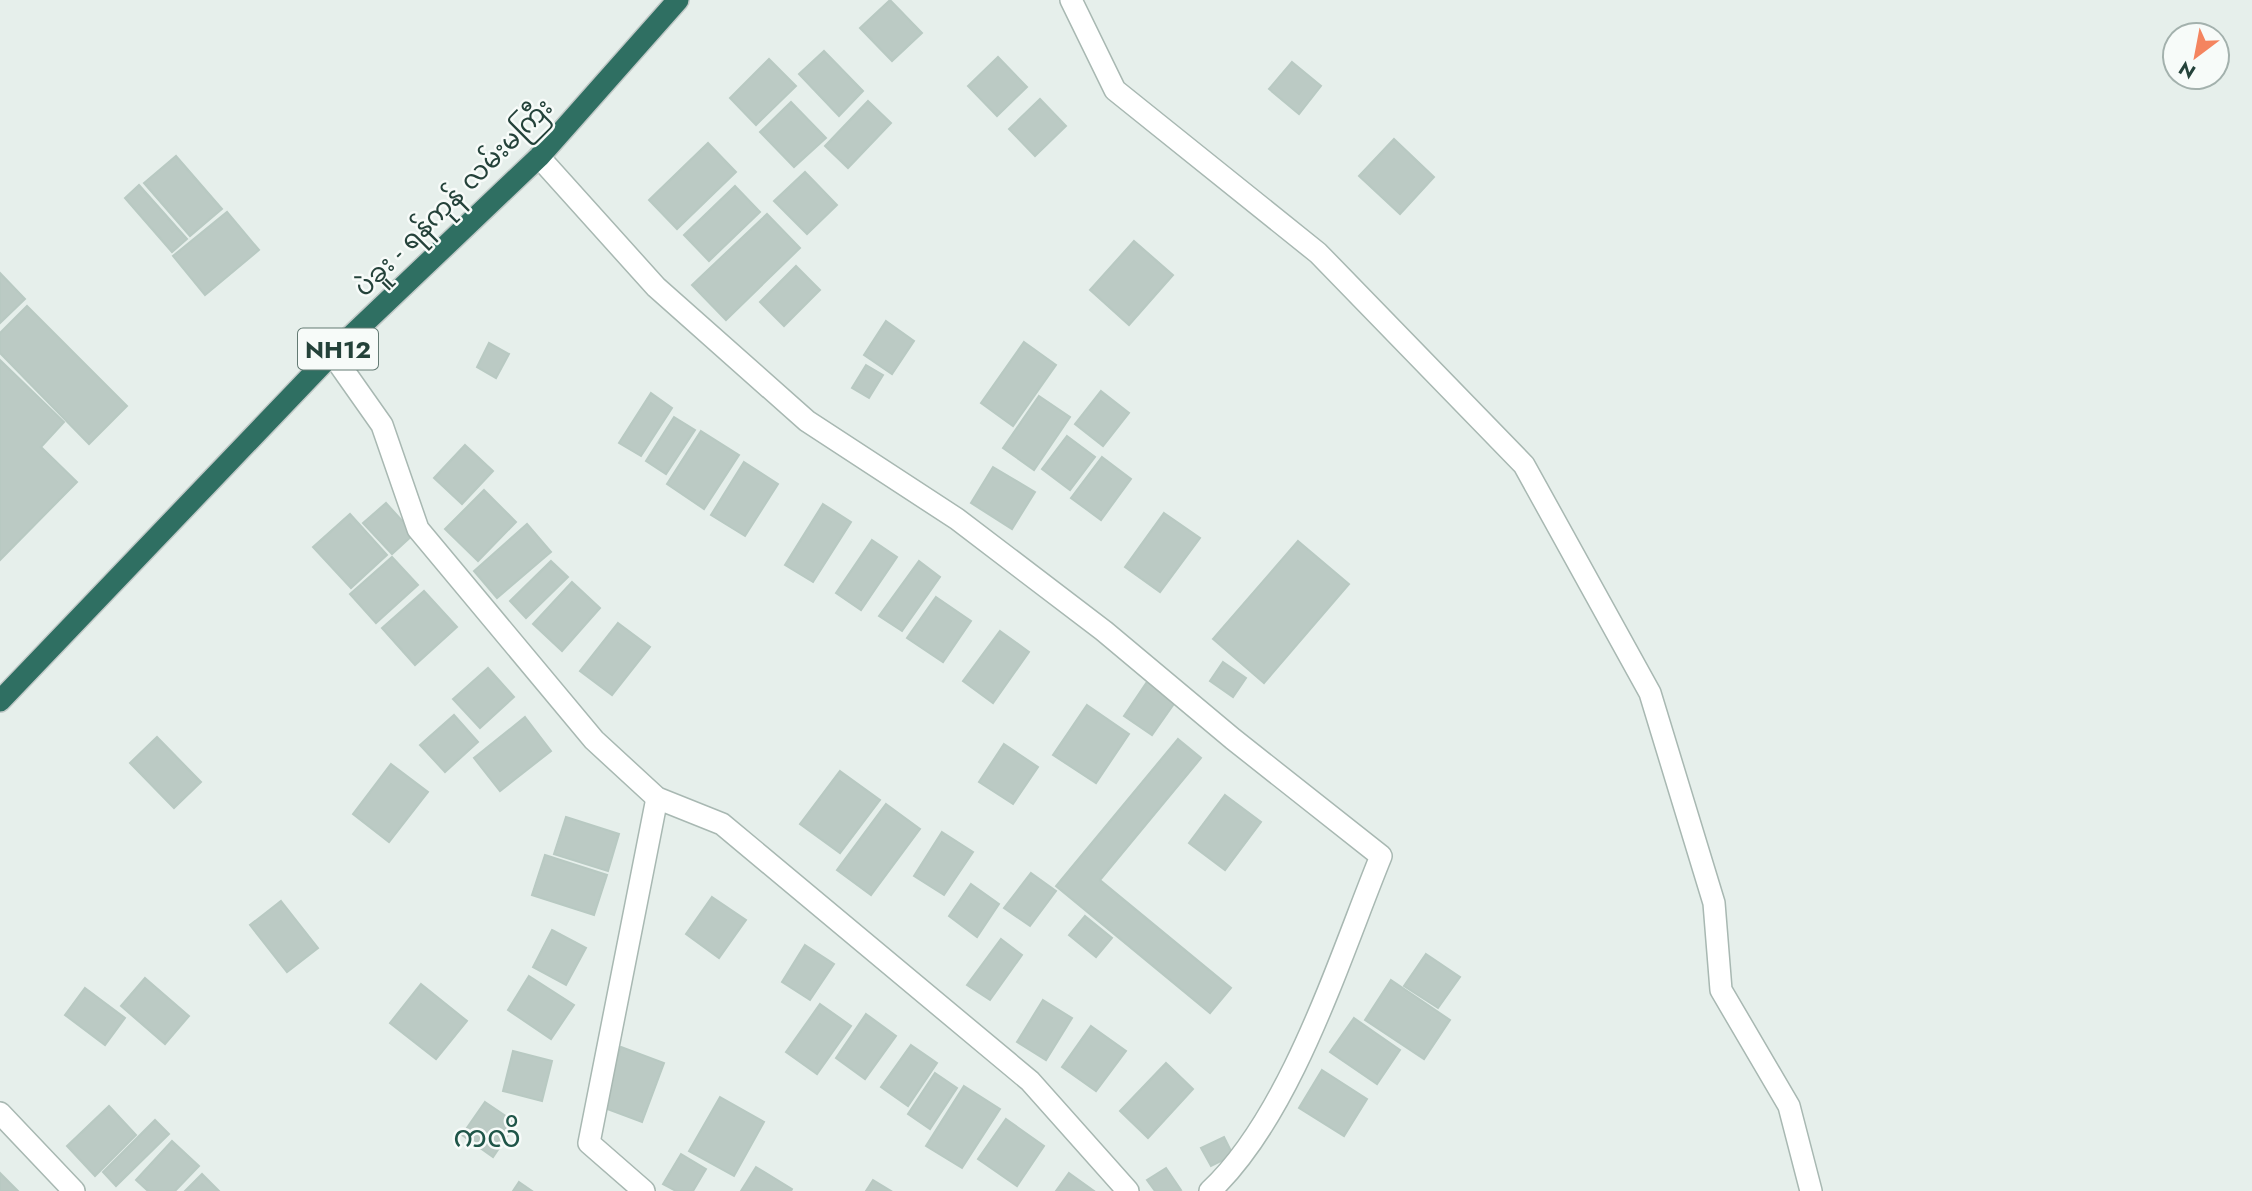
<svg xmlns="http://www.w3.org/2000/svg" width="2252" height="1191" font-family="Jost,'Noto Sans Myanmar',sans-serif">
<rect width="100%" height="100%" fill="#e6efeb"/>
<!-- building -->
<g fill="#bbcac4" stroke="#b8c9c2" stroke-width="2">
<polygon points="890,0 922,33 892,61 860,28"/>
<polygon points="824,51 863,91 839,116 799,74"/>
<polygon points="998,57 1027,87 997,116 968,86"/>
<polygon points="769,59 796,86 756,125 730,98"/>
<polygon points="1292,62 1321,86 1299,114 1269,89"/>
<polygon points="1040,99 1066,126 1035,156 1009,129"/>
<polygon points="868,101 891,123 848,168 825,146"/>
<polygon points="791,102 826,138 794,167 760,132"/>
<polygon points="1394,139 1434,177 1400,214 1359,176"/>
<polygon points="708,143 736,172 677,229 649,200"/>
<polygon points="176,156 222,209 190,236 144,183"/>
<polygon points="805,172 837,205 807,234 774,201"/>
<polygon points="139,185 187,239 172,252 125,198"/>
<polygon points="735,186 760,212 709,261 684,235"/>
<polygon points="227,212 259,250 205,295 173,256"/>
<polygon points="767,214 800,248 726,320 692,285"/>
<polygon points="1134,241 1173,275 1129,325 1090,290"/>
<polygon points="796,266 820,290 784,326 760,302"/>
<polygon points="0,273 25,299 0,323"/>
<polygon points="27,306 127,406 89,444 0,353 0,333"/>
<polygon points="886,321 914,341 892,374 864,355"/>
<polygon points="1024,342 1056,365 1013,426 981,403"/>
<polygon points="489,343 509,354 496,378 477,367"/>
<polygon points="0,360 64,422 41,447 77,482 0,560"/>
<polygon points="866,365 883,375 869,398 852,388"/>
<polygon points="1101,391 1129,413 1103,446 1075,424"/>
<polygon points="651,393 672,408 641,456 619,443"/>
<polygon points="1039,396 1070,417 1034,470 1003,448"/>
<polygon points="674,417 695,430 666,474 646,461"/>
<polygon points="701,431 739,455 704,509 667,484"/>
<polygon points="1067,436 1095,457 1070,490 1042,469"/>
<polygon points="465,445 493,471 462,504 434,478"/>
<polygon points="1102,457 1131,479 1101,520 1071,498"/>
<polygon points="744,462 778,484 745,536 711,515"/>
<polygon points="993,467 1035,492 1012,529 971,503"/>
<polygon points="484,490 516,522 478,561 445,529"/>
<polygon points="386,503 414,534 392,554 363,523"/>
<polygon points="823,504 851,522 813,582 785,565"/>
<polygon points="1164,513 1200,538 1160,592 1125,567"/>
<polygon points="350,514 387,555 351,588 313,547"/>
<polygon points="527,524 551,552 497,598 474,571"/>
<polygon points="872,540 897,557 861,610 836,593"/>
<polygon points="1298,541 1349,584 1264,683 1213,639"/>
<polygon points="392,557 418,585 376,623 350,594"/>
<polygon points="551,561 568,577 526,618 510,601"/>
<polygon points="919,561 940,577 902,631 879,616"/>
<polygon points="572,582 600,608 562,651 533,624"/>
<polygon points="424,591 457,627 415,665 382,628"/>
<polygon points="936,597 971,621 943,662 907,638"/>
<polygon points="618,623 650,647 612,695 580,671"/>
<polygon points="1000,631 1029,652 993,703 963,681"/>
<polygon points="1223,662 1246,678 1233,697 1210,681"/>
<polygon points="488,668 514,697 480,728 453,699"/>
<polygon points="1149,679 1178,698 1152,735 1124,716"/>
<polygon points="1087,705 1129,734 1096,783 1053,755"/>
<polygon points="454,715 478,742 445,772 420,745"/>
<polygon points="525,717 551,751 500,791 474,758"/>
<polygon points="157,737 201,782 174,808 130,763"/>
<polygon points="1178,739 1201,758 1100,880 1231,988 1210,1013 1056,886"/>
<polygon points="1004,744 1038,767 1013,804 979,782"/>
<polygon points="391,764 428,792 389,842 353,814"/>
<polygon points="840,771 880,800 840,853 800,824"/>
<polygon points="1225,795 1261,822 1225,870 1189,843"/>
<polygon points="886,804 920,829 871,895 837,870"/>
<polygon points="566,817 619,834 608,871 554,854"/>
<polygon points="942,832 973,852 944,895 914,876"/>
<polygon points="545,855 607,875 594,915 532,895"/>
<polygon points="1031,873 1056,891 1030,926 1004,908"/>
<polygon points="971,884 999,904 977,937 949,916"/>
<polygon points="712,897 746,920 719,958 686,934"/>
<polygon points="281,901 318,948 287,972 250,925"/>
<polygon points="1085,916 1112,938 1096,957 1069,935"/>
<polygon points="552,930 586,948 566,985 533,967"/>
<polygon points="1001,939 1022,955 990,1000 967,985"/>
<polygon points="805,945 834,964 810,1000 782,982"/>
<polygon points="1426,954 1460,977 1438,1008 1404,986"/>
<polygon points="529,976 574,1005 551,1039 508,1010"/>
<polygon points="145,978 189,1016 165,1044 121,1006"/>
<polygon points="1391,980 1450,1020 1424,1059 1365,1020"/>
<polygon points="421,984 467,1021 436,1059 390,1023"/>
<polygon points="85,988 125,1018 105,1045 65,1015"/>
<polygon points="1043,1000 1072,1018 1046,1060 1017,1042"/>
<polygon points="820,1004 851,1026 817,1074 786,1052"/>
<polygon points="866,1014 896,1036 865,1079 836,1058"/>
<polygon points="1354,1018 1400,1050 1377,1084 1330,1052"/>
<polygon points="1091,1026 1126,1051 1096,1091 1062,1067"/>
<polygon points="911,1045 937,1063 908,1106 881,1087"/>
<polygon points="621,1047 664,1063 642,1122 599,1106"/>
<polygon points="513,1051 552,1061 542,1101 503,1091"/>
<polygon points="1166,1063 1193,1089 1148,1138 1120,1111"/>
<polygon points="1322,1070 1367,1099 1344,1136 1299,1108"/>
<polygon points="935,1073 957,1088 930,1129 908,1114"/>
<polygon points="964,1086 1000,1109 962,1168 926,1146"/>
<polygon points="720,1097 764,1122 734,1176 689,1151"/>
<polygon points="485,1102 516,1123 493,1157 462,1135"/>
<polygon points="109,1106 136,1135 95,1176 67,1146"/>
<polygon points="1006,1119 1044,1146 1017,1186 978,1159"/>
<polygon points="155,1120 169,1134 116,1186 103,1172"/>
<polygon points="1224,1137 1233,1155 1211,1166 1201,1148"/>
<polygon points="172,1141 199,1166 175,1191 148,1191 136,1180"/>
<polygon points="681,1154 706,1169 693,1191 676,1191 663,1184"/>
<polygon points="756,1167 792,1189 791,1191 741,1191"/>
<polygon points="1166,1168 1181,1190 1179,1191 1155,1191 1147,1180"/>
<polygon points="0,1173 18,1191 0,1191"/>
<polygon points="1069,1173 1094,1191 1056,1191"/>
<polygon points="202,1174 219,1191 185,1191"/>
<polygon points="873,1180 891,1191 866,1191"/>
<polygon points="519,1182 532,1191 513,1191"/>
</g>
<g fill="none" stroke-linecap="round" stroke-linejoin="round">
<defs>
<g id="street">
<polyline points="1071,0 1115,90 1318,253 1524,465 1650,693 1714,903 1721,990 1789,1106 1811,1191"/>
<path d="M539 157 656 287 807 421 957 519 1104 631 1233 739 1381 856C1339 959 1291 1115 1210 1191"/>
<polyline points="332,354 382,425 418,529 594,740 657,798 722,824 1030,1081 1128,1191"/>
<polyline points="0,1113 74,1191"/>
<polyline points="644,1191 589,1143 657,798"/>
</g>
<polyline id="highway" points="0,701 332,354 539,157 678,0"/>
</defs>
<!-- street casing -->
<use href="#street" stroke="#a8b8b2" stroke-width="24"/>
<!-- highway casing -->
<use href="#highway" stroke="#c2cac8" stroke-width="24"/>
<!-- street -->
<use href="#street" stroke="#fff" stroke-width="21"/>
<!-- highway -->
<use href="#highway" stroke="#2f6f62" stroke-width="21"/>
</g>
<g text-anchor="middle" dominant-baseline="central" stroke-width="5" stroke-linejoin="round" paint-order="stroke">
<!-- shield labels -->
<rect fill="#f7fbf9" stroke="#637a73" stroke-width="2" x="298" y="328.5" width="80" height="41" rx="5"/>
<g font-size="24" font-weight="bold" fill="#24423a">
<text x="338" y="349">NH12</text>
</g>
<!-- street labels -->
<g font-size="26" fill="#24423a" stroke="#f7fbf9">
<text transform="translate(453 197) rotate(-45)">ပဲခူး - ရန်ကုန် လမ်းမကြီး</text>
</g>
<!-- quarter labels -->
<g font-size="30" fill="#1f5548" stroke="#f7fbf9">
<text x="487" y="1136">ကလိ</text>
</g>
</g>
<!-- north arrow -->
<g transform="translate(2196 56) rotate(212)"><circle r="33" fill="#f7fbf9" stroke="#a3b1ad" stroke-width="2"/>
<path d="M0-5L12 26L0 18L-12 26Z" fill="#f4845f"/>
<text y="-10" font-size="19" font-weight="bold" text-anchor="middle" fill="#24423a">N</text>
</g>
</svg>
